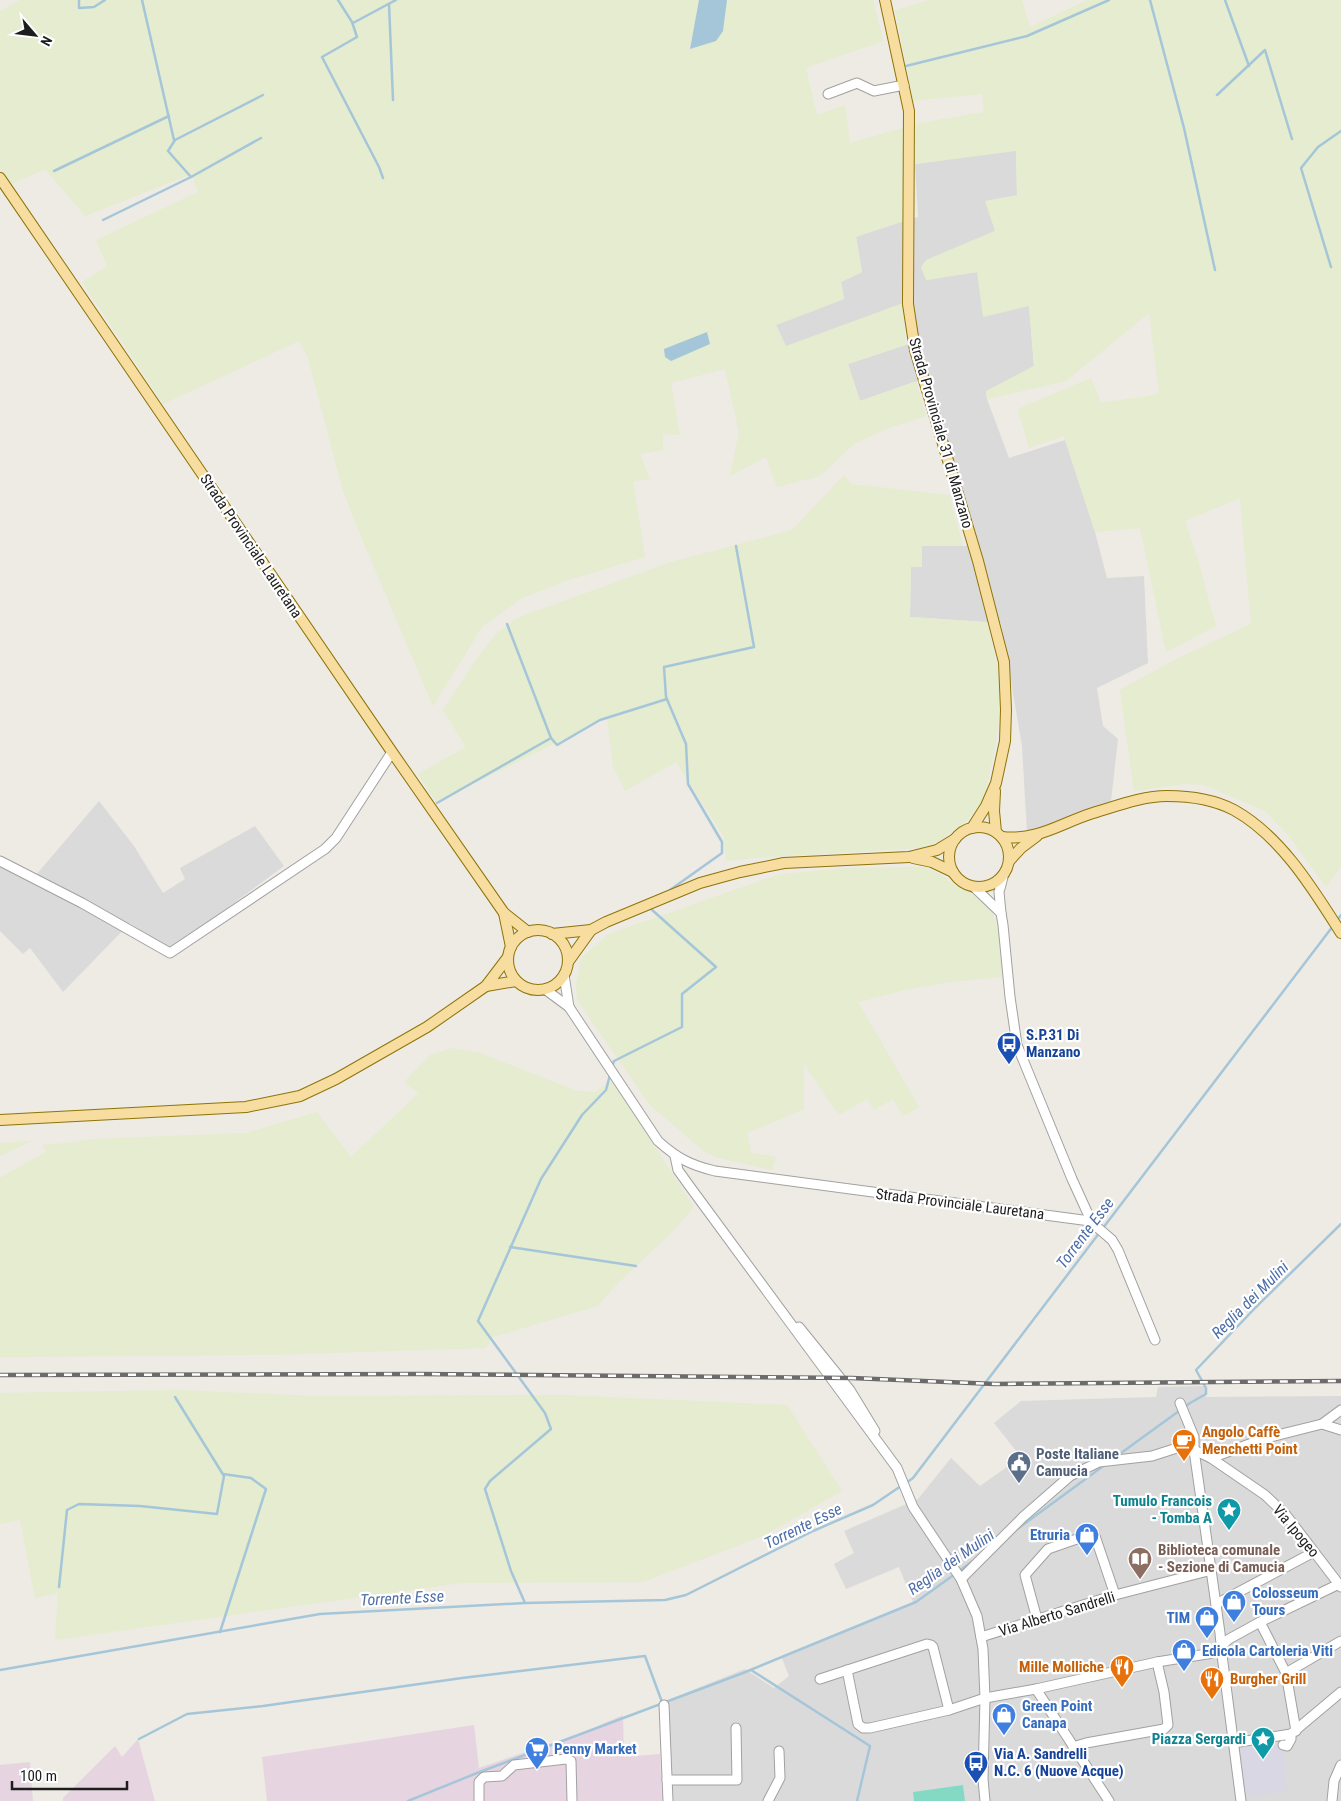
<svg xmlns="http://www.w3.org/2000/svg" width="1341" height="1801" font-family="'Roboto Condensed',sans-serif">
<rect width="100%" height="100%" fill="#edebe3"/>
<!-- residential -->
<g fill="#dbdada">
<polygon points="1016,150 1017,195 995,231 927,260 926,280 977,272 1029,305 1034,366 986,392 987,399 1009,458 1065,440 1095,532 1107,578 1144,576 1148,663 1097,688 1103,726 1118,739 1111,801 1027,833 1022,746 1001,623 910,617 911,567 922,546 963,546 979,545 927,378 860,401 848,364 917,341 912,300 786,347 776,325 844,299 841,282 862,272 856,236 918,217 915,164"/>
<polygon points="99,801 134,846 163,893 185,879 180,868 255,826 284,866 170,950 130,923 63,992 30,948 23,954 0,931 0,866 30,882"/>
<polygon points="1205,1386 1206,1397 1341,1396 1341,1801 662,1801 660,1703 745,1669 774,1688 789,1676 781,1656 913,1602 899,1567 846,1589 834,1564 854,1553 844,1531 918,1499 951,1458 980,1486 1021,1457 994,1423 1021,1401 1156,1397 1158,1387"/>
</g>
<!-- industrial -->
<g fill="#e6d5e1">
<polygon points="623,1715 624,1757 660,1754 662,1801 267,1801 262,1757 474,1725 479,1768 584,1732"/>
<polygon points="138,1739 155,1801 63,1801 63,1798 115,1746 122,1757"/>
<polygon points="30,1762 33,1801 0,1801 0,1765"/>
</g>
<!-- farmland -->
<g fill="#e5eccf">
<polygon points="20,0 699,0 690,49 723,31 727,0 873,0 883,41 806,68 817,115 845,105 850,143 903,128 904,221 856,237 862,272 841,282 844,299 776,325 786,346 903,303 906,345 848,364 860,401 916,381 926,416 889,428 854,444 820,476 777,487 766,457 730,476 739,432 725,369 671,383 680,435 663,434 663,450 640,454 650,479 633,481 645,557 571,579 522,598 482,627 433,706 357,527 343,491 308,358 299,341 163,404 82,282 107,266 96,240 198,192 192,174 85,216 45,169 10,185 0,169 0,11"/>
<polygon points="929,0 1022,0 1030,27 1087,0 1341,0 1341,866 1326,887 1290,837 1265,811 1204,785 1183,784 1134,791 1120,690 1172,661 1251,624 1240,498 1185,521 1197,557 1216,626 1166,652 1140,528 1095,532 1064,436 1029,448 1018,409 1091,378 1101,403 1159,394 1149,313 1066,381 987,399 986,391 1034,366 1029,306 983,317 977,272 926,280 921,267 926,260 995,231 985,201 1017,195 1016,151 915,164 915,124 984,112 982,94 913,101 895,10"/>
<polygon points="844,475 851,484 949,495 963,546 922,546 922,567 911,567 910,617 987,622 996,659 1002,701 995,748 984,799 975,812 962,825 937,844 918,848 754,858 726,861 724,837 676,762 625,791 613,766 607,718 436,802 418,774 466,747 443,710 478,657 495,635 517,618 671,562 792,530"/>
<polygon points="925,867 939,873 954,885 985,901 993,914 1000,938 1003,977 950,982 905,990 858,1002 919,1107 903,1116 893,1099 874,1110 867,1099 839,1115 804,1064 804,1109 747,1133 751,1153 776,1157 772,1170 715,1157 702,1150 649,1104 577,1000 576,984 581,958 609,934 780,874 849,868"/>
<polygon points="452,1048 480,1053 577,1091 595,1092 612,1081 694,1207 672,1232 616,1285 598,1306 493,1337 486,1348 267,1355 0,1357 0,1178 46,1152 42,1145 57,1144 94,1139 246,1133 317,1112 351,1157 419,1093 404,1082 430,1055"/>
<polygon points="32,1141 0,1156 0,1143"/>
<polygon points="177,1390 316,1396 564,1395 787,1405 842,1491 765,1535 643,1582 461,1583 55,1640 58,1593 35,1598 20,1520 0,1524 0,1393"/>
</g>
<!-- pitch -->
<polygon fill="#84d9c4" points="963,1785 965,1801 914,1801 913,1792"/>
<!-- plaza -->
<polygon fill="#d9d7e3" points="1283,1744 1287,1792 1245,1796 1241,1748"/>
<!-- water -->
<g fill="#a5c6d9">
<polygon points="699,0 727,0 723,31 716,41 690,49"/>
<polygon points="707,332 710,344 671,361 665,357 664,349"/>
</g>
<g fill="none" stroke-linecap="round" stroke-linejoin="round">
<!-- stream -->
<g stroke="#a5c6d9" stroke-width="2.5">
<polyline points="79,0 79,8 94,7 105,0"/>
<polyline points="142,0 174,140"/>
<polyline points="338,0 352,22 357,37 322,57 379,167 383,178"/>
<polyline points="1150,0 1184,128 1215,270"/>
<polyline points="1225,0 1249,66"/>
<polyline points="389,4 393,100"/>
<polyline points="353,23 396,0"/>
<polyline points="906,66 1027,36 1109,0"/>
<polyline points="1217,95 1265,50 1292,139"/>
<polyline points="54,171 169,116"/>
<polyline points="191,177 168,151 175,140 263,95"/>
<polyline points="103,220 191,177 261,138"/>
<polyline points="1331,267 1301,168 1318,147 1341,131"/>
<polyline points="507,624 551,738 557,745 600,720 667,699"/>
<polyline points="437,803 551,738"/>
<polyline points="670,890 722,853 722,842 688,784 686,744 666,697 664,667 754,647 736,546"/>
<polyline points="1336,922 1341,915"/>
<polyline points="612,1067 614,1061 682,1027 682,994 716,967 651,909 652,907"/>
<polyline points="1103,1228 1333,926"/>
<polyline points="510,1247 636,1266"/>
<polyline points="1117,1456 1190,1403 1206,1394 1206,1388 1196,1370 1256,1307 1341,1224"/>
<polyline points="906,1483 913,1478 1100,1232"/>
<polyline points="1016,1530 1106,1464"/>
<polyline points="959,1571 973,1561"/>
<polyline points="59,1587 67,1510 79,1504 140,1506 217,1514 224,1476 175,1397"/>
<polyline points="525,1603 511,1571 485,1489 490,1481 551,1429 545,1413 478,1321 541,1179 582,1115 606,1090 610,1075"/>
<polyline points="220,1632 266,1489 251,1478 223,1474"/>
<polyline points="0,1670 320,1614 525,1603 665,1600 686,1595 813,1531 873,1505 901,1486"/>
<polyline points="751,1670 870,1746 857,1801"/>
<polyline points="139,1739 187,1714 263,1706 462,1678 645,1656 662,1702"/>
<polyline points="408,1801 477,1773 743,1673 916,1602 955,1574"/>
</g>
<defs>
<g id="minor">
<polyline points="828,94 857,83 874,91 904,85"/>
<polyline points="0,861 82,903 170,953 325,849 336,838 392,752"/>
<polyline points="1003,877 999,892 1001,913 1003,925 1010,997 1017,1045 1072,1179 1088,1214 1090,1221"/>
<polyline points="975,888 1001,913"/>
<polyline points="564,975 569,1007"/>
<path d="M546 990 569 1007 658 1141C677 1158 690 1165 715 1171L1090 1221 1112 1240 1118 1250 1155 1340"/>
<polyline points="675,1156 678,1170 688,1184 897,1468 913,1507 961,1579 977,1616 983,1649 985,1698 983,1779 985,1801"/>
<polyline points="799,1327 850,1390 875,1431"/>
<polyline points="1180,1403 1194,1437 1194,1450 1220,1633 1222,1655 1241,1801"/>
<polyline points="1322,1424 1341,1430"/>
<polyline points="1211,1458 1266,1438 1322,1424 1341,1410"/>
<polyline points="961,1579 1023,1517 1070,1476 1099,1462 1152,1456 1180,1447 1194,1450 1211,1458 1265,1495 1286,1515 1341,1587"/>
<polyline points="1216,1604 1314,1552"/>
<polyline points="1037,1619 1025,1575 1048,1549 1094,1533 1115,1595"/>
<polyline points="1260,1622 1286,1673 1296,1731"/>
<polyline points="981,1637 1115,1595 1212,1570"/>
<polyline points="847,1670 858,1724 863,1728 870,1728 949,1710 985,1698 1036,1689 1157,1662 1213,1653 1229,1639 1260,1622 1339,1584"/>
<polyline points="1286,1673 1341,1641"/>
<polyline points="820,1679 927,1644 931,1645 933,1647 949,1710"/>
<polyline points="1036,1689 1109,1801"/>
<polyline points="664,1705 668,1801"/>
<polyline points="1233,1743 1291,1734 1341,1692"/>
<polyline points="1283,1745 1287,1746 1291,1739 1291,1734"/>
<polyline points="1073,1747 1086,1743 1164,1729 1168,1725 1164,1692 1157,1662"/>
<polyline points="667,1780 737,1780 736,1728"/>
<polyline points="479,1801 479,1782 484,1777 502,1776 514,1765 566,1759 571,1761 572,1801"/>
<polyline points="768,1801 780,1778 779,1751"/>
<polyline points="1332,1801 1334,1781 1341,1765"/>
</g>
<g id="major">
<polyline points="885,0 909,111 908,304 915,350 978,561 1004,662 1006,710 1005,741 996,783 986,806 972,828"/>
<polyline points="0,178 392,752 504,913 528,932"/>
<polyline points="995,791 994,811 996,832"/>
<circle cx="979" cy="857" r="30"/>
<path d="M1002 837C1038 841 1061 823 1093 813 1117 806 1142 796 1167 796 1189 796 1215 800 1234 810 1281 836 1313 889 1341 933"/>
<polyline points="913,858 932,862 953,872"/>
<polyline points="1010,860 1021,848 1037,836"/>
<polyline points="504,913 511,947"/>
<circle cx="538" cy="960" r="30"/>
<polyline points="552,934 591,930 606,922 700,883 740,872 784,863 909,857 937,850 955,839"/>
<polyline points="568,962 591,930"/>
<polyline points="486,986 516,981"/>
<polyline points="0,1120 246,1107 300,1096 336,1079 427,1027 486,986 508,957"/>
</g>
</defs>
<!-- minor casing -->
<use href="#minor" stroke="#a1a1a1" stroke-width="11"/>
<!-- major casing -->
<use href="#major" stroke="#8e7408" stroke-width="12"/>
<!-- minor -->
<use href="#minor" stroke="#fff" stroke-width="9"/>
<!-- major -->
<use href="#major" stroke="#f7dd9f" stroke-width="10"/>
<defs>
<polyline id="rail" points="0,1375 419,1374 852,1378 995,1384 1341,1381"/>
</defs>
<!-- rail casing -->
<use href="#rail" stroke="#6b6b6b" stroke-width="4.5"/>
<!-- rail -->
<use href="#rail" stroke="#fff" stroke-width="2.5" stroke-dasharray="8" stroke-linecap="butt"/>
</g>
<!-- icons -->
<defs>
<symbol id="bus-pin" viewBox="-11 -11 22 30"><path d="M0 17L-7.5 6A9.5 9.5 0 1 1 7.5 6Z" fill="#1a4fb4" stroke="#fff"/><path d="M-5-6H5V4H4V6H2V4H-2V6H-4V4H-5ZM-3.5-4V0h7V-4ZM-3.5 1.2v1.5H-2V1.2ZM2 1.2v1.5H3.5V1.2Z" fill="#fff"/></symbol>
<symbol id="cafe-pin" viewBox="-11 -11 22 30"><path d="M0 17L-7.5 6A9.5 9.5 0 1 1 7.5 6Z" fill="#e8710a" stroke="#fff"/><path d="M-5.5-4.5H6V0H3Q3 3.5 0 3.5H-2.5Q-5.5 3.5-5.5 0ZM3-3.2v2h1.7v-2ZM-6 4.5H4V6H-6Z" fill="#fff"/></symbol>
<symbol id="civic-pin" viewBox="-11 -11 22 30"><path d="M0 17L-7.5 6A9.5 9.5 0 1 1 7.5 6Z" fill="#5c6f8a" stroke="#fff"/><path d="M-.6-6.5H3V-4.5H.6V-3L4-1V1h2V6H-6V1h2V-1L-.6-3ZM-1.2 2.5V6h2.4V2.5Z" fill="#fff"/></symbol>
<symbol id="sight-pin" viewBox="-11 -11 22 30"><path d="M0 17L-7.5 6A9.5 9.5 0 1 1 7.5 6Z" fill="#0f9aa8" stroke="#fff"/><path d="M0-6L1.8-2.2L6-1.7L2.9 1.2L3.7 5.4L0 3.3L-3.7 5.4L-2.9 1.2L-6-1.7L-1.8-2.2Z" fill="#fff"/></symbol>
<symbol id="shop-pin" viewBox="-11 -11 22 30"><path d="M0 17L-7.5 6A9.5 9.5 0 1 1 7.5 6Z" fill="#3f7fe0" stroke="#fff"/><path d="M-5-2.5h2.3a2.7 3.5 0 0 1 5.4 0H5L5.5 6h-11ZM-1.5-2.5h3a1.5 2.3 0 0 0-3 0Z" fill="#fff"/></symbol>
<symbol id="library-pin" viewBox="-11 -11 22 30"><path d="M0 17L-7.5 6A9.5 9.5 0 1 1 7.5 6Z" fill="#8d6e63" stroke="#fff"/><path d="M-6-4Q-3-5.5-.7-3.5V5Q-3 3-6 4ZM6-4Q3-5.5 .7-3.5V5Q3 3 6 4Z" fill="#fff"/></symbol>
<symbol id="restaurant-pin" viewBox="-11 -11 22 30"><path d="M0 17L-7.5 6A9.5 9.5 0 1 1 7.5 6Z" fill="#e8710a" stroke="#fff"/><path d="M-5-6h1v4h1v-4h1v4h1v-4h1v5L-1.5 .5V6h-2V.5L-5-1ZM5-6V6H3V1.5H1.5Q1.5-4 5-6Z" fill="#fff"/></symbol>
<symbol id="supermarket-pin" viewBox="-11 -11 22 30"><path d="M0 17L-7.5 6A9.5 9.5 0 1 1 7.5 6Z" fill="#3f7fe0" stroke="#fff"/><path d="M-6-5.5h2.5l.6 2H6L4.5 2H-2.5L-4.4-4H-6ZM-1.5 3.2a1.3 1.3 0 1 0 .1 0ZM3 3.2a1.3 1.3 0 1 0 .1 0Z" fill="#fff"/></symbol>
</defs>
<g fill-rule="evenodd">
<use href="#bus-pin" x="995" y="1030" width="28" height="38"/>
<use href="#cafe-pin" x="1170" y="1427" width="28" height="38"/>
<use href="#civic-pin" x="1005" y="1449" width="28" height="38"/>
<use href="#sight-pin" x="1215" y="1496" width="28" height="38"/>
<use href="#shop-pin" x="1073" y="1521" width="28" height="38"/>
<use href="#library-pin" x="1126" y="1545" width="28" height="38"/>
<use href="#shop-pin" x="1220" y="1588" width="28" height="38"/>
<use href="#shop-pin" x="1193" y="1604" width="28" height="38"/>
<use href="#shop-pin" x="1170" y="1637" width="28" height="38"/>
<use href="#restaurant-pin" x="1108" y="1653" width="28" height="38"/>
<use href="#restaurant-pin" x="1198" y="1665" width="28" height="38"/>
<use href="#shop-pin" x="990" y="1701" width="28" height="38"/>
<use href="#sight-pin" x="1249" y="1725" width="28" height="38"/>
<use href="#supermarket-pin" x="523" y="1735" width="28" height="38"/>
<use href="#bus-pin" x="962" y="1749" width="28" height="38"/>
</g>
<g text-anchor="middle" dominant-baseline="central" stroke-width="4.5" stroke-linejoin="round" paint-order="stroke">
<!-- street labels -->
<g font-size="15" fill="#1d1d1d" stroke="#fff">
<text transform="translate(941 433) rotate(74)">Strada Provinciale 31 di Manzano</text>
<text transform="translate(251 546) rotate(56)">Strada Provinciale Lauretana</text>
<text transform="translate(960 1204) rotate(7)">Strada Provinciale Lauretana</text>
<text transform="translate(1296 1531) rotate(50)">Via Ipogeo</text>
<text transform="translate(1057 1614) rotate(-17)">Via Alberto Sandrelli</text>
</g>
<!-- transit labels -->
<g font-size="15" font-weight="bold" fill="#164399" stroke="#fff" text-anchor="start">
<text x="1026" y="1035">S.P.31 Di<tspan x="1026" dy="17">Manzano</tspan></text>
<text x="994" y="1754">Via A. Sandrelli<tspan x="994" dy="17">N.C. 6 (Nuove Acque)</tspan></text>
</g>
<!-- food labels -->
<g font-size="15" font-weight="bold" fill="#c56008" stroke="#fff" text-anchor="start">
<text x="1202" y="1432">Angolo Caffè<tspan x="1202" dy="17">Menchetti Point</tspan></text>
<text x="1104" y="1667" text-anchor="end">Mille Molliche</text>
<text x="1230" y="1679">Burgher Grill</text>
</g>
<!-- service labels -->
<g font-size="15" font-weight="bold" fill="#4e5e75" stroke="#fff" text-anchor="start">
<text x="1036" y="1454">Poste Italiane<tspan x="1036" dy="17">Camucia</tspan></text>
</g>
<!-- culture labels -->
<g font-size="15" font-weight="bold" fill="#0d838f" stroke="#fff" text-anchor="end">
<text x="1212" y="1501">Tumulo Francois<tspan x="1212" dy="17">- Tomba A</tspan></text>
<text x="1246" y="1739">Piazza Sergardi</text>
</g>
<!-- shop labels -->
<g font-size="15" font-weight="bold" fill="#366cbe" stroke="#fff" text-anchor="start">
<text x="1070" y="1535" text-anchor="end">Etruria</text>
<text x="1252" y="1593">Colosseum<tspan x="1252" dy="17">Tours</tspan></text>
<text x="1190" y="1618" text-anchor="end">TIM</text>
<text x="1202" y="1651">Edicola Cartoleria Viti</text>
<text x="1022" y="1706">Green Point<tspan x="1022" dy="17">Canapa</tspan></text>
<text x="554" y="1749">Penny Market</text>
</g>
<!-- education labels -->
<g font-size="15" font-weight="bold" fill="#785e54" stroke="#fff" text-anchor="start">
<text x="1158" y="1550">Biblioteca comunale<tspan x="1158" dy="17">- Sezione di Camucia</tspan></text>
</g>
<!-- water labels -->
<g font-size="16" font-style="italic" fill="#4e6ea7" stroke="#fff">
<text transform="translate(1085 1233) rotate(-53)">Torrente Esse</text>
<text transform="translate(1250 1300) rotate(-45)">Reglia dei Mulini</text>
<text transform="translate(803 1526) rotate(-26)">Torrente Esse</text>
<text transform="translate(951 1562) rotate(-35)">Reglia dei Mulini</text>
<text transform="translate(402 1598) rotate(-3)">Torrente Esse</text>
</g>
</g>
<!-- north arrow -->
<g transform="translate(35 35) rotate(118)" stroke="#ffffff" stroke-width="4" paint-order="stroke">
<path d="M0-4L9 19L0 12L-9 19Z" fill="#1d1d1d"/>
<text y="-8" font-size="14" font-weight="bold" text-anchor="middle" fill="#1d1d1d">N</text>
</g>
<!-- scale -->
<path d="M12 1781v8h115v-8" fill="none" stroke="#1d1d1d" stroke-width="2.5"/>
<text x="20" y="1781" font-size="15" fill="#1d1d1d" stroke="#ffffff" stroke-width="4" paint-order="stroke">100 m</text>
</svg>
